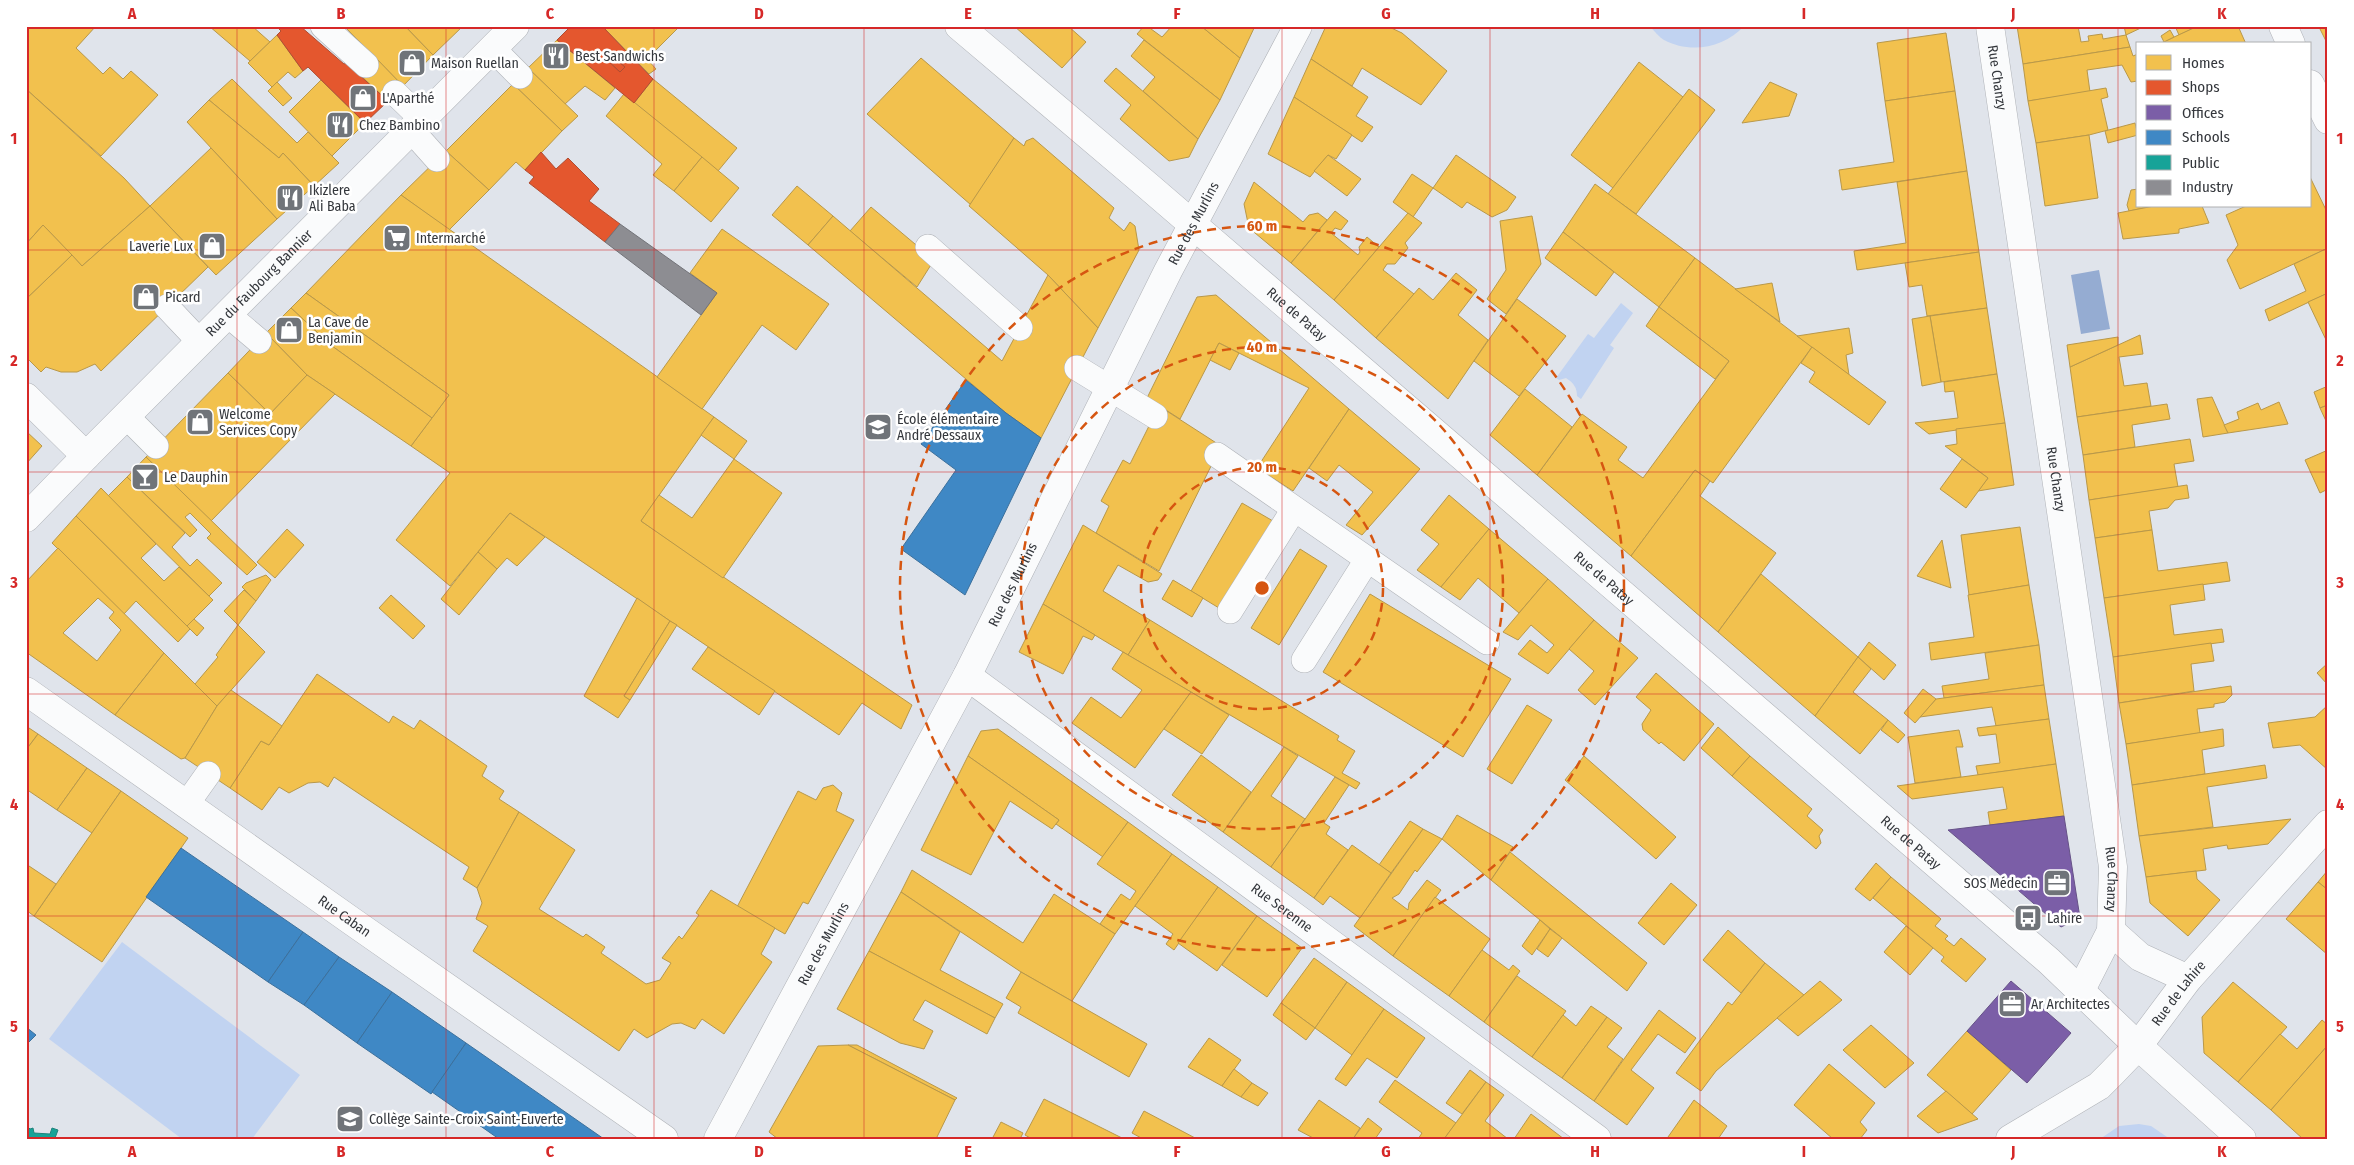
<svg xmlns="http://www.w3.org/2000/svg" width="2354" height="1165" font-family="'Fira Sans Condensed',sans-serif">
<rect width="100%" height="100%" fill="#e0e4eb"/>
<!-- green -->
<g fill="#c1d3f1">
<path d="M1650 26H1744C1724 48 1690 54 1664 40 1659 37 1654 31 1650 26Z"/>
<path d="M1621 303 1633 313 1610 345 1614 348 1581 399 1577 396C1577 388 1574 383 1566 378L1559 380 1556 378 1588 334 1594 338Z"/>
<polygon points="122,942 300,1075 252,1139 182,1139 49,1039"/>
<polygon points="2139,1124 2151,1126 2170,1139 2100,1139 2119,1126"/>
</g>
<!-- water -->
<polygon fill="#95acd2" points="2099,270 2110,329 2081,334 2071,275"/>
<!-- homes -->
<g fill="#f2c14e" stroke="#b99849" fill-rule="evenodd">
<polygon points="26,26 96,26 76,48 103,74 110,67 123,79 131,71 158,95 101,156 26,89"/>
<polygon points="209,26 252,26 270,42 250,61"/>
<polygon points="344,26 405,26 433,55 403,86"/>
<polygon points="405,26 463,26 433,55"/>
<polygon points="602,26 680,26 647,59 656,69 649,74"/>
<polygon points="1014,26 1068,26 1086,42 1062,68"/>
<polygon points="1144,26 1147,26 1162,37 1172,26 1201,26 1240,58 1220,100 1137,34"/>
<polygon points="1201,26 1255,26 1240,58"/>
<polygon points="1326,26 1387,26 1402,33 1447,71 1421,105 1362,68 1352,86 1311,59"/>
<polygon points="2017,26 2078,26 2081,42 2089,41 2088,36 2102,34 2103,39 2126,35 2130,47 2023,64"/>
<polygon points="2124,26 2145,26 2126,35"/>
<polygon points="2175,26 2198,26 2179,35"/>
<polygon points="2198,26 2238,26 2246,44 2159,44"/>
<polygon points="2328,26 2328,45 2319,27"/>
<polygon points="2170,30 2174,37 2164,42 2161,36"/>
<polygon points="1946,33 1955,91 1885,101 1877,43"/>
<polygon points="277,35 303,71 295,78 288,72 272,87 248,63"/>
<polygon points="557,40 615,88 605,100 585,86 565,104 528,68"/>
<polygon points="1144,40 1220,100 1198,139 1143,91 1155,77 1131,56"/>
<polygon points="2130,47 2133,56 2138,54 2138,81 2131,82 2122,65 2087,70 2090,92 2028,101 2023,64"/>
<polygon points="374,56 403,86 388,101 358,73"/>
<polygon points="921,58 1014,138 971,205 867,114"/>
<polygon points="1311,59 1368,97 1356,116 1373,127 1362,142 1294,97"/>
<polygon points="1639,62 1683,97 1613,188 1571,155"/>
<polygon points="528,68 578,116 562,131 513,84"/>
<polygon points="1116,68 1198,139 1189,157 1169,161 1120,119 1131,105 1104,81"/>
<polygon points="232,79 297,143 308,132 339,163 314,186 283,153 279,158 209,100"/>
<polygon points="653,79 737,148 718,171 634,103"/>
<polygon points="321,80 365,123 332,156 289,112"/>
<polygon points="277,82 292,98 283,106 268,91"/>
<polygon points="1770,82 1797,94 1789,116 1742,123"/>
<polygon points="513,84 562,131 525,170 516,162 489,190 446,151"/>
<polygon points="2106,88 2108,97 2101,99 2108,130 2089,135 2036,143 2028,101"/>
<polygon points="26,89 124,178 150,206 82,266 43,225 26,244"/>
<polygon points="1689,89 1715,110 1636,214 1608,194"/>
<polygon points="1955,91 1967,171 1842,190 1839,170 1894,162 1885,101"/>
<polygon points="624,94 702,157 674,191 653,175 662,164 606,116"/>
<polygon points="1294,97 1352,135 1336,159 1328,155 1310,177 1268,154"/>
<polygon points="209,100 279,158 283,153 314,186 277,219 187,122"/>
<polygon points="2135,123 2138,135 2108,143 2105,131"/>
<polygon points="2089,135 2098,198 2045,206 2036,143"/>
<polygon points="1014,138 1024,146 1026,141 1033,138 1114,208 1109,218 1124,231 1130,222 1135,226 1139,250 1098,328 1048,275 969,206"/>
<polygon points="211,148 277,219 216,275 150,206"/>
<polygon points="446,151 489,190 449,230 401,195"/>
<polygon points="1328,155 1361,179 1347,196 1314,171"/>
<polygon points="1456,155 1516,197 1507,210 1492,217 1467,202 1462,208 1433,188"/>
<polygon points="702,157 739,188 711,222 674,191"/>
<polygon points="1967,171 1979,252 1857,270 1854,251 1906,243 1897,182"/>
<polygon points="1412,174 1433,188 1413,217 1393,202"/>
<polygon points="2310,177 2328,214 2328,248 2240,289 2227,260 2238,245 2226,215 2246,206 2310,206"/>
<polygon points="1254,182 1303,222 1309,215 1318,213 1327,220 1291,263 1249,228 1244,204"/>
<polygon points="1595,184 1695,258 1659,307 1563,232"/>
<polygon points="797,186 833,216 808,245 772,215"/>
<polygon points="2138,189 2138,206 2154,206 2129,211 2127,205 2131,190"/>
<polygon points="401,195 714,417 641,521 912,705 901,729 862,703 839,735 510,513 450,586 396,540 450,473 411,446 449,395 306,293"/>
<polygon points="150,206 208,267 101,371 95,364 77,372 61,372 46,367 41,372 26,357 26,299 72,255 82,266"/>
<polygon points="2154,206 2202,206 2209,223 2179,229 2179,233 2123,239 2118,213"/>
<polygon points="871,207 934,260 917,287 850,231"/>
<polygon points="1335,211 1348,221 1341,230 1335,228 1331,233 1358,255 1360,252 1359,247 1367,237 1379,247 1334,300 1291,263"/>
<polygon points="1408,213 1422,223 1405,243 1408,248 1395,264 1387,264 1383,270 1414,294 1376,338 1334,300"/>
<polygon points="833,216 1002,361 1048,275 1098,328 1041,438 1006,413 808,245"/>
<polygon points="1532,216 1541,264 1506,314 1487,299 1506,270 1500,221"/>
<polygon points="43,225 72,255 26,299 26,244"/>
<polygon points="722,229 829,304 796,350 762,325 702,409 657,377 717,293 690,273"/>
<polygon points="1563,232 1614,272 1596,296 1545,258"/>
<polygon points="2328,248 2328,293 2269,321 2265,310 2306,291 2294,264"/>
<polygon points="1979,252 1987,308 1927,316 1922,285 1909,287 1905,263"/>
<polygon points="1695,258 1812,347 1713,483 1695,470 1631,556 1537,475 1582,414 1627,447 1618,460 1643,478 1729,361 1659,307"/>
<polygon points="1456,273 1477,290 1458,315 1488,340 1448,399 1376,338 1419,288 1433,300"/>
<polygon points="1772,283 1780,322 1735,289"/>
<polygon points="306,293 449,395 432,418 332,346 291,308"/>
<polygon points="2328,293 2328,344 2308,302"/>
<polygon points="1216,295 1349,409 1293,491 1257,468 1309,388 1219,343 1180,419 1147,398 1197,297"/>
<polygon points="1517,299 1566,336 1519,396 1474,361"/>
<polygon points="1659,307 1729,361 1715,379 1646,326"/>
<polygon points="291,308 332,346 432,418 411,446 307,375 266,333"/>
<polygon points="1987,308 1997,374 1941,382 1930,316"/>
<polygon points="1930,316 1941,382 1922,386 1912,319"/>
<polygon points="1849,328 1853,353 1846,355 1849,375 1797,336"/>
<polygon points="266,333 307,375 270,414 228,373"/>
<polygon points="2140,335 2143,354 2119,357 2124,386 2147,383 2151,406 2077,417 2070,367"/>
<polygon points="2118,337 2118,345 2070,367 2067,345"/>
<polygon points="1219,343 1239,353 1230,370 1210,360"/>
<polygon points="1812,347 1886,402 1869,425 1809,382 1815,372 1801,363"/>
<polygon points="228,373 270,414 307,375 335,394 211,521 146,457"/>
<polygon points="1997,374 2005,423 1929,434 1915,423 1958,418 1954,391 1945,392 1944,382"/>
<polygon points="2328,386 2328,405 2320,408 2314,392"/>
<polygon points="1525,389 1572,427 1537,475 1490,435"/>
<polygon points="2212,397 2228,433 2203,437 2197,399"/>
<polygon points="2279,402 2288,424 2228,433 2224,425 2239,419 2237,412 2258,403 2261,410"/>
<polygon points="2167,404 2170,419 2132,425 2135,447 2083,455 2077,417"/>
<polygon points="2328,405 2328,420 2326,421 2320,408"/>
<polygon points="1159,406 1221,446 1159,571 1096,533 1109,506 1101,501 1123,460 1130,464"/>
<polygon points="1349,409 1420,469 1362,535 1346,525 1373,492 1339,465 1327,481 1309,468"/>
<polygon points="714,417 747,441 734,459 701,435"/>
<polygon points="2005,423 2014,485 1978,491 1988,478 1945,446 1957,444 1956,429"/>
<polygon points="26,431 42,446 26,464"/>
<polygon points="2190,439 2194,461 2174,464 2178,487 2089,500 2083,455"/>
<polygon points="2328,450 2328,489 2320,493 2305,460"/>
<polygon points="146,457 257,565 247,575 207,538 211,534 190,513 185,517 197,530 190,537 127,477"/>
<polygon points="734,459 782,493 723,578 641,521 659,495 692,518"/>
<polygon points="1962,459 1988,478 1966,508 1940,489"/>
<polygon points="1695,470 1710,481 1700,496 1776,553 1718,632 1631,556"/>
<polygon points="127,477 185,533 172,547 190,566 197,559 222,583 209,596 108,496"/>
<polygon points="2187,485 2189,498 2175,500 2168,508 2149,511 2152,530 2095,538 2089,500"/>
<polygon points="101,488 156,544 141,558 164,581 179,567 213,600 187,626 76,516"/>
<polygon points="1449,495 1489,529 1441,587 1417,570 1439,544 1421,530"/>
<polygon points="1242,503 1273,521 1219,608 1191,591"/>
<polygon points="510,513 545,537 517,566 507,558 497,569 478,552"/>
<polygon points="76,516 190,629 178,642 136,601 124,614 52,543"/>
<polygon points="1083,525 1162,574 1158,580 1148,582 1118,565 1103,591 1150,620 1128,655 1043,604"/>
<polygon points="2020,527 2029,585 1969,595 1961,535"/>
<polygon points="287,529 304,545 275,578 257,562"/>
<polygon points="1489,529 1548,579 1519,613 1478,578 1460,600 1441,587"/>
<polygon points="2152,530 2158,571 2227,562 2230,581 2104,598 2095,538"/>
<polygon points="1942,540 1951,588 1917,576"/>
<path d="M58 548 164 653 115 715 26 652V582ZM98 598 114 612 109 618 121 630 97 661 63 633Z"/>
<polygon points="1300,549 1327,566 1279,645 1251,628"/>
<polygon points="478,552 497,569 459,615 441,599"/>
<polygon points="1761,574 1858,657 1815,716 1718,632"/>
<polygon points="266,575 271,580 256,601 242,587 246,583"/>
<polygon points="1548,579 1594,620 1548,674 1518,654 1530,640 1547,653 1554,645 1531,625 1518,640 1503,632"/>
<polygon points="1173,580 1203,598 1192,617 1162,599"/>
<polygon points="2203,584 2205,600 2170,605 2174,635 2222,629 2224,642 2113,657 2104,598"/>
<polygon points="2029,585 2039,645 1931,660 1929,643 1974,637 1968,595"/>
<polygon points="244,590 256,601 238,625 224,611"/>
<polygon points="1370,594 1511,679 1463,757 1323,672"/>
<polygon points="391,595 425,626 413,639 379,608"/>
<polygon points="637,598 670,621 624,696 630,700 618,718 584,696"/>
<polygon points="1043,604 1095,635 1092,640 1083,636 1063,674 1019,652"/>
<polygon points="194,619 204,628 197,636 187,626"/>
<polygon points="1150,620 1339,736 1337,740 1355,751 1342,773 1360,783 1356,789 1128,655"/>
<polygon points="1594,620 1638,658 1595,705 1578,690 1594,671 1569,649"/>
<polygon points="670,621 677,625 630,700 624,696"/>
<polygon points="238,625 265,652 217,706 195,684 218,657 216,655"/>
<polygon points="1869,642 1896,665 1884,680 1858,657"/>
<polygon points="2211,643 2214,661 2191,664 2194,691 2119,703 2113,657"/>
<polygon points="2039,645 2044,685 1944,698 1942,686 1989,679 1985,653"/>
<polygon points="708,647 775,691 759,715 692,669"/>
<polygon points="1123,652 1191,692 1135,768 1072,723 1091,697 1121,718 1142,690 1112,669"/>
<polygon points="164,653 217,706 185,758 181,759 115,715"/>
<polygon points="1858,657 1871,669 1853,692 1888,720 1860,754 1815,716"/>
<polygon points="2328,663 2328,685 2317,673"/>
<polygon points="1656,673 1714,724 1684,761 1661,742 1659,744 1643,730 1642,724 1651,710 1636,697"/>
<polygon points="317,674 389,723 393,716 414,729 420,720 487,766 482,776 504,791 499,799 519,812 477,888 463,879 469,867 334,777 328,787 320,782 308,783 289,793 279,787 262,810 230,788 261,741 269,745"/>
<polygon points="2044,685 2049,719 1996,726 1992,707 1920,717 1936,699"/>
<polygon points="2231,686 2232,695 2225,702 2214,704 2214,707 2197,709 2200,733 2126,744 2119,703"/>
<polygon points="1923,689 1936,699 1915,723 1904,713"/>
<polygon points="231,690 282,726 269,745 261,741 230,788 185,758 217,706"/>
<polygon points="1191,692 1229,715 1202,754 1164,729"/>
<polygon points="1527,705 1552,720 1512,784 1487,769"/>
<polygon points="2328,705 2328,770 2300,745 2273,748 2268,723 2315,717"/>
<polygon points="2049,719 2056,764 1978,775 1976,766 2000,763 1996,734 1979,736 1977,728"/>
<polygon points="1888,720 1905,735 1898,743 1881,730"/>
<polygon points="26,726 38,734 26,750"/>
<polygon points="1718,727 1750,756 1732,776 1701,748"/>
<polygon points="998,729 1128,822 1103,857 1056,824 1059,820 968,756 981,731"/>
<polygon points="2223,729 2224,746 2202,750 2205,774 2132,785 2126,744"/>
<polygon points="1959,730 1963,747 1956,747 1961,777 1915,783 1908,737"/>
<polygon points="38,734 87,768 57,810 26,789 26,750"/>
<polygon points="1284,747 1298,756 1271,796 1305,819 1271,867 1223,832"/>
<polygon points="1201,755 1251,792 1223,832 1172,795"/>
<polygon points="968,756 1059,820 1052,829 1010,801 971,875 921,850"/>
<polygon points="1584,756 1676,837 1656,859 1565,780"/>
<polygon points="1750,756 1812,809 1807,816 1823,830 1819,836 1821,843 1816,849 1732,776"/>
<polygon points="2056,764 2064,816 1990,825 1988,812 2007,809 2003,787 1912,799 1897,786"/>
<polygon points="2265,765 2267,778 2207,787 2213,827 2139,836 2132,785"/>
<polygon points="87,768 121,791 92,833 57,810"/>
<polygon points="1335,777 1349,785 1324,823 1330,827 1326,834 1348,850 1314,898 1271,867"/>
<polygon points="833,785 842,793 836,811 854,820 808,904 803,902 785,934 737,907 798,791 816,800 823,788"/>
<polygon points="121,791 188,838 102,962 34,916"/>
<polygon points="519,812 575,850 539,909 583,937 586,934 605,947 601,953 646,984 660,980 671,963 662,958 679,936 682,939 699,915 696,913 711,890 775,928 761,954 772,962 724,1034 702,1019 695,1029 681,1023 672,1024 647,1038 634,1029 619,1051 473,951 488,926 476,919 482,903 477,888"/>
<polygon points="1457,815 1513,847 1491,880 1442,839"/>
<polygon points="2291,819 2268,844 2228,849 2227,845 2203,849 2206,870 2146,877 2139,836"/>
<polygon points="1410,821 1423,829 1391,873 1379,865"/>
<polygon points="1128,822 1172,854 1115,934 1100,924 1121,894 1130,900 1136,891 1097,864"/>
<polygon points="1423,829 1442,839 1417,872 1415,870 1399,894 1392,898 1408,910 1409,903 1427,880 1441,890 1393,956 1354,926"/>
<polygon points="1352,845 1391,873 1360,918 1330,896 1323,905 1314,898"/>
<polygon points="1510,852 1647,963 1627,991 1491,880"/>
<polygon points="1172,854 1218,887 1174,950 1166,944 1173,934 1135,906"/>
<polygon points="1876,863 1891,877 1870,901 1855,889"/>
<polygon points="26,864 56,884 34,916 26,910"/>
<polygon points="912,870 1023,943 1054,894 1115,934 1072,1001 1021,972 901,892"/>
<polygon points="2328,870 2328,890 2318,882"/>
<polygon points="2196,871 2197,879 2220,900 2188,936 2150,903 2146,877"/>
<polygon points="1891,877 1941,919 1935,926 1948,936 1945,939 1954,946 1961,938 1986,959 1966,982 1941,961 1944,957 1873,898"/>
<polygon points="2318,882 2328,890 2328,955 2286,919"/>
<polygon points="1671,883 1697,905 1664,945 1638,923"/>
<polygon points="1218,887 1257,916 1217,971 1178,943"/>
<polygon points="901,892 960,932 940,970 1003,1004 995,1018 869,951"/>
<polygon points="1435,897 1490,939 1449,996 1393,956"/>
<polygon points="1257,916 1302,948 1267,997 1222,965"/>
<polygon points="1540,920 1550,929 1532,955 1522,946"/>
<polygon points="1906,926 1933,948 1910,975 1884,952"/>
<polygon points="1550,929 1562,938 1548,957 1537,949"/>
<polygon points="1728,930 1765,963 1741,993 1703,960"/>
<polygon points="1482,950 1509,970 1513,965 1520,971 1484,1022 1449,996"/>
<polygon points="869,951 995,1018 987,1034 925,1000 913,1020 933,1031 924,1049 900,1043 837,1009"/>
<polygon points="1314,958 1347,982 1315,1028 1281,1003"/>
<polygon points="1765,963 1804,995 1716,1071 1701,1091 1676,1073 1728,1002 1732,1005"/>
<polygon points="1021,972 1147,1044 1129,1077 1018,1013 1021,1007 1006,998"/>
<polygon points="1517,976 1566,1011 1532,1057 1484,1022"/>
<polygon points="1820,981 1842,1000 1798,1036 1777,1018"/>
<polygon points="1347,982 1384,1009 1352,1055 1315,1028"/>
<polygon points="2233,982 2287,1027 2238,1082 2204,1053 2202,1017"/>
<polygon points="1281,1003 1315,1028 1306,1040 1273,1015"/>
<polygon points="1591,1006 1607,1017 1562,1078 1532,1057 1563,1015 1576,1026"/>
<polygon points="1384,1009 1425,1038 1397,1078 1367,1058 1346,1086 1335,1079"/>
<polygon points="1659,1010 1696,1038 1685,1053 1658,1034 1631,1070 1654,1088 1627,1125 1594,1101"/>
<polygon points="1607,1017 1622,1028 1607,1047 1623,1059 1594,1101 1562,1078"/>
<polygon points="2322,1020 2328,1025 2328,1045 2271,1110 2238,1082 2280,1034 2297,1049"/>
<polygon points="1871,1025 1914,1063 1885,1088 1843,1050"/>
<polygon points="1967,1031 2011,1070 1972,1114 1927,1075"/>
<polygon points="1209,1038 1241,1060 1222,1086 1188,1067"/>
<polygon points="848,1045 857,1045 957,1098 955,1100"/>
<polygon points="848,1045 955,1100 936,1139 778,1139 769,1132 818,1046"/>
<polygon points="2328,1045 2328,1136 2325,1139 2303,1139 2271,1110"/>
<polygon points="1829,1064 1875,1103 1860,1122 1867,1130 1860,1139 1833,1139 1794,1105"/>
<polygon points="1234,1069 1252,1083 1241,1097 1222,1086"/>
<polygon points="1470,1070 1486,1082 1462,1114 1446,1103"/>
<polygon points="1395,1080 1456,1123 1444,1139 1418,1139 1422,1133 1379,1102"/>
<polygon points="1486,1082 1504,1095 1485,1121 1508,1139 1444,1139"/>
<polygon points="1252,1083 1268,1093 1258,1106 1241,1097"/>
<polygon points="1946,1091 1978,1119 1938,1133 1917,1116"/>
<polygon points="1044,1099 1124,1139 1032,1139 1025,1135"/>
<polygon points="1319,1100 1360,1128 1353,1139 1315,1139 1298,1130"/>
<polygon points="1694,1100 1727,1126 1718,1139 1671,1139 1668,1137"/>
<polygon points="1144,1111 1197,1139 1143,1139 1132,1133"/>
<polygon points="1531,1114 1564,1139 1514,1139"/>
<polygon points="1368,1118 1382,1129 1375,1139 1353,1139"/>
<polygon points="1001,1122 1023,1133 1020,1139 992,1139"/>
</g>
<!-- shops -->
<g fill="#e4572e" stroke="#af4d32" fill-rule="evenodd">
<polygon points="276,26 300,26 344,64 346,63 388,101 365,123 308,67 303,71 277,35 281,31"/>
<path d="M571 26H602L653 79 634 103 557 40ZM606 52 625 67 620 72 603 56Z"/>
<polygon points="606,52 625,67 620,72 603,56"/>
<polygon points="541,152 556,169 568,158 599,189 589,201 620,224 605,242 529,183 534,177 525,170"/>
</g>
<!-- offices -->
<g fill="#7b5ea7" stroke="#665287">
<polygon points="2064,816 2080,918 2061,927 1948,830"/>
<polygon points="2011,981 2071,1033 2027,1083 1967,1031"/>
</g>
<!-- schools -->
<g fill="#3f88c5" stroke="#3c709c">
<polygon points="966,380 1006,413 1041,438 965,595 901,549 956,470 921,444"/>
<polygon points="181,848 303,932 268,982 146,897"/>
<polygon points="303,932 339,957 304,1005 268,982"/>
<polygon points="339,957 392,992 357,1043 304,1005"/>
<polygon points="392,992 466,1043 431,1094 357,1043"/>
<polygon points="26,1027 36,1035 26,1045"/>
<polygon points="466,1043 604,1139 499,1139 432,1092"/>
</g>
<!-- public -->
<polygon fill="#17a398" stroke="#20837c" points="26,1125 30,1129 33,1128 34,1133 50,1134 52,1128 58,1130 55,1138 57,1139 26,1139"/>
<!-- industry -->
<polygon fill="#8d8d92" stroke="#727378" points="620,224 717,293 701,315 605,242"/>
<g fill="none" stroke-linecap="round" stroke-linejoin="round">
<defs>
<g id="service">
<polyline points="323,26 366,65"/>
<polyline points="493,49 520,76"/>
<polyline points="395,93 423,120"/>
<polyline points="412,131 437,159"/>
<polyline points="928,247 1020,328"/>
<polyline points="167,307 200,342"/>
<polyline points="227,314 259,341"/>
<polyline points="1077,368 1155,416"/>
<polyline points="126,416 156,446"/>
<polyline points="1217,455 1487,642"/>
<polyline points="1230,611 1294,509"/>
<polyline points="1304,660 1367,560"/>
<polyline points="186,805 208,774"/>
</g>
<g id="minor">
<path id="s1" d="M959 26 1148 186 2049 961 2138 1046 2242 1139"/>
<path id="s2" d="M1990 26 2113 867 2111 931 2081 990"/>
<polyline points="2283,26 2291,44"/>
<polyline points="2310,84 2328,120"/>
<polyline points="26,397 86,456"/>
<path id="s3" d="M967 676 1597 1139"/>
<path id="s4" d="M26 691 353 922 664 1139"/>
<polyline points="2111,931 2140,957 2188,979"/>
<path id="s5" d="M718 1139 967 676 1168 271 1298 26"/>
<path id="s6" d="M2010 1139 2099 1086 2112 1073 2138 1046 2188 979 2328 824"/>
</g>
<g id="secondary">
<path id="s7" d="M26 518 86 456 515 26"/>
</g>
</defs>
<!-- service casing -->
<use href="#service" stroke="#afb2b7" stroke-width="26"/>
<!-- minor casing -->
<use href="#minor" stroke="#afb2b7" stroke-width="29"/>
<!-- secondary casing -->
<use href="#secondary" stroke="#afb2b7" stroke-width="29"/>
<!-- service -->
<use href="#service" stroke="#fafbfc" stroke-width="25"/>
<!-- minor -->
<use href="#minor" stroke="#fafbfc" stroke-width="28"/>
<!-- secondary -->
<use href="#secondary" stroke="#fafbfc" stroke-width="28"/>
</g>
<!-- grid -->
<path fill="none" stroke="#d62828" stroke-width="1" stroke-opacity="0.55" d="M237 26V1139M446 26V1139M654 26V1139M864 26V1139M1072 26V1139M1282 26V1139M1490 26V1139M1700 26V1139M1908 26V1139M2118 26V1139M26 250H2328M26 472H2328M26 694H2328M26 916H2328"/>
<!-- distance rings -->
<g fill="none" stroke="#d65611" stroke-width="2.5" stroke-dasharray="9 6">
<circle cx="1262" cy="588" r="121"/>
<circle cx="1262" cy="588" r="241"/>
<circle cx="1262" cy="588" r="362"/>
</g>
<!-- icons -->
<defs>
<symbol id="restaurant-square" viewBox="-11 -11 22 22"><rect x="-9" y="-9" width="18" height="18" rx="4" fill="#707479" stroke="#fff"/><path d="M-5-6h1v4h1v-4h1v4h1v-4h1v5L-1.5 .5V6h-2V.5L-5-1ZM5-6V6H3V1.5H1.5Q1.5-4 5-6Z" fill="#fff"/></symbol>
<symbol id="shop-square" viewBox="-11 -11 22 22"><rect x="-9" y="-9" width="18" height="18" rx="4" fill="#707479" stroke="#fff"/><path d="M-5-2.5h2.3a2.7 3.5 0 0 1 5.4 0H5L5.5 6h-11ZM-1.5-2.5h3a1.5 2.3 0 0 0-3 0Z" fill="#fff"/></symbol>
<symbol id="supermarket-square" viewBox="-11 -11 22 22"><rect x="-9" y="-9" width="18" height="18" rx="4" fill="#707479" stroke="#fff"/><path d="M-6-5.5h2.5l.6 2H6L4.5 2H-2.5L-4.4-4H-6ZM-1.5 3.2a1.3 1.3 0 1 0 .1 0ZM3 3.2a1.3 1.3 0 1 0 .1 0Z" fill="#fff"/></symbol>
<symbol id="school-square" viewBox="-11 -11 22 22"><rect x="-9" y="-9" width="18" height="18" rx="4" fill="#707479" stroke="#fff"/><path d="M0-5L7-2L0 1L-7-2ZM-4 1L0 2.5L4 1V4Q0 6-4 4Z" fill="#fff"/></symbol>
<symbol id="bar-square" viewBox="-11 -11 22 22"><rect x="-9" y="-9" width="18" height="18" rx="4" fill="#707479" stroke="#fff"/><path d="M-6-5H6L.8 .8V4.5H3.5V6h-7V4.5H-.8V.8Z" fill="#fff"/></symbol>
<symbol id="office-square" viewBox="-11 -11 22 22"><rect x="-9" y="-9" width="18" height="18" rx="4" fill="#707479" stroke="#fff"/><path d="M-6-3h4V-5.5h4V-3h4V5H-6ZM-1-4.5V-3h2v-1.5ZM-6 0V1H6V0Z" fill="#fff"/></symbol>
<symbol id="bus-square" viewBox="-11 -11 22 22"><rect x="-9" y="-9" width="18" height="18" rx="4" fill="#707479" stroke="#fff"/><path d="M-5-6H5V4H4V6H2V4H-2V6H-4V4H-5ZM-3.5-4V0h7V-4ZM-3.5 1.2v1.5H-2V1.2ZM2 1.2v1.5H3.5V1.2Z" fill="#fff"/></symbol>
</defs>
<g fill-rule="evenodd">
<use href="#restaurant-square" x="540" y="40" width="32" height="32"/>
<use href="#shop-square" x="396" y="47" width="32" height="32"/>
<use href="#shop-square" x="347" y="82" width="32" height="32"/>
<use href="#restaurant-square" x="324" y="109" width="32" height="32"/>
<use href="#restaurant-square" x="274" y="182" width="32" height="32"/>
<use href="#supermarket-square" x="381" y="222" width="32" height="32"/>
<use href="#shop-square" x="196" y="230" width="32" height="32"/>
<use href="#shop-square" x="130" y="281" width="32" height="32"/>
<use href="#shop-square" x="273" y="314" width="32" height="32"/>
<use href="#shop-square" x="184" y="406" width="32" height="32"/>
<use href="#school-square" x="862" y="411" width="32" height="32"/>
<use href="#bar-square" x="129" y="461" width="32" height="32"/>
<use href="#office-square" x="2041" y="867" width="32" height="32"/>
<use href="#bus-square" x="2012" y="902" width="32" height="32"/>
<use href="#office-square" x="1996" y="988" width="32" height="32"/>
<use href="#school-square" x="334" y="1103" width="32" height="32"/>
</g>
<g text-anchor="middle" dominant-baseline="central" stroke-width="5" stroke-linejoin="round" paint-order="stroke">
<!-- poi labels -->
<g font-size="14" fill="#34373c" stroke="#fff" text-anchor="start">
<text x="575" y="56">Best Sandwichs</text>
<text x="431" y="63">Maison Ruellan</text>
<text x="382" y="98">L'Aparthé</text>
<text x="359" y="125">Chez Bambino</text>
<text x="309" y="190">Ikizlere<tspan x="309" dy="16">Ali Baba</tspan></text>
<text x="416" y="238">Intermarché</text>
<text x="193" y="246" text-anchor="end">Laverie Lux</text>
<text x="165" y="297">Picard</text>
<text x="308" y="322">La Cave de<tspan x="308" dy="16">Benjamin</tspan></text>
<text x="219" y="414">Welcome<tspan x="219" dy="16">Services Copy</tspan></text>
<text x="897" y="419">École élémentaire<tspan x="897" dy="16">André Dessaux</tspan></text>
<text x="164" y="477">Le Dauphin</text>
<text x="2038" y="883" text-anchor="end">SOS Médecin</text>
<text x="2047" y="918">Lahire</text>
<text x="2031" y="1004">Ar Architectes</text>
<text x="369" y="1119">Collège Sainte-Croix Saint-Euverte</text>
</g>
<!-- street labels -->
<g font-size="14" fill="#34373c" stroke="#fff">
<text stroke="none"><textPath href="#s2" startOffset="52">Rue Chanzy</textPath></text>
<text stroke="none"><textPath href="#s5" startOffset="1032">Rue des Murlins</textPath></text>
<text stroke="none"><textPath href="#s7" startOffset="331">Rue du Faubourg Bannier</textPath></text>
<text stroke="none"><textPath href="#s1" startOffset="444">Rue de Patay</textPath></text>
<text stroke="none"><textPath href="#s2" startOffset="458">Rue Chanzy</textPath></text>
<text stroke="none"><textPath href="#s1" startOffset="849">Rue de Patay</textPath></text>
<text stroke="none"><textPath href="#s5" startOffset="628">Rue des Murlins</textPath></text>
<text stroke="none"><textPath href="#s1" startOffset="1254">Rue de Patay</textPath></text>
<text stroke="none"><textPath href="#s2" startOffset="862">Rue Chanzy</textPath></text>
<text stroke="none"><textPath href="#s3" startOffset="391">Rue Serenne</textPath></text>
<text stroke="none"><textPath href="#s4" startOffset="390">Rue Caban</textPath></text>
<text stroke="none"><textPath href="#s5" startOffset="222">Rue des Murlins</textPath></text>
<text stroke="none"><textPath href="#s6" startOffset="226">Rue de Lahire</textPath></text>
</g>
</g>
<circle cx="1262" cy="588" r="8" fill="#d65611" stroke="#fff" stroke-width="2.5"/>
<g font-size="15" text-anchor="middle" font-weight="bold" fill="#d65611" stroke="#fff" stroke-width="5" stroke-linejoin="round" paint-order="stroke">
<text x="1262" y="231">60 m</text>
<text x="1262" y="352">40 m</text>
<text x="1262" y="472">20 m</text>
</g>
<!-- border -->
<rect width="2354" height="1165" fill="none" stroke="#ffffff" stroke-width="55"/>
<!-- legend -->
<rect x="2136" y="42" width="175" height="165" fill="#ffffff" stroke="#aeafb1"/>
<rect x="2146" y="55" width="25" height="15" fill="#f2c14e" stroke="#aeafb1"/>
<text x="2182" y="68" font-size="15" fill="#34373c">Homes</text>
<rect x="2146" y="80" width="25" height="15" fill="#e4572e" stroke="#aeafb1"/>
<text x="2182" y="92" font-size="15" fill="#34373c">Shops</text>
<rect x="2146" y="105" width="25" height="15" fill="#7b5ea7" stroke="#aeafb1"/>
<text x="2182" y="118" font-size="15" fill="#34373c">Offices</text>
<rect x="2146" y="130" width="25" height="15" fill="#3f88c5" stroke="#aeafb1"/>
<text x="2182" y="142" font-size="15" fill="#34373c">Schools</text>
<rect x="2146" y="155" width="25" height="15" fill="#17a398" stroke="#aeafb1"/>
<text x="2182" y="168" font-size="15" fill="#34373c">Public</text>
<rect x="2146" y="180" width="25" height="15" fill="#8d8d92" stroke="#aeafb1"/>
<text x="2182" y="192" font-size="15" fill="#34373c">Industry</text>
<rect x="28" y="28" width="2298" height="1110" fill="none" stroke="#d62828" stroke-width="2"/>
<g font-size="16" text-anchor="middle" font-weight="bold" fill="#d62828">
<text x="132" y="19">A</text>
<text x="341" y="19">B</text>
<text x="550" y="19">C</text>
<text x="759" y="19">D</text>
<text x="968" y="19">E</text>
<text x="1177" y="19">F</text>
<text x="1386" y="19">G</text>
<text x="1595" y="19">H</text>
<text x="1804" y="19">I</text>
<text x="2013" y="19">J</text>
<text x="2222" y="19">K</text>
<text x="14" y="144">1</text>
<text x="2340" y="144">1</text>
<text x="14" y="366">2</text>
<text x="2340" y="366">2</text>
<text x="14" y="588">3</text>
<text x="2340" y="588">3</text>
<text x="14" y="810">4</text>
<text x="2340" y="810">4</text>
<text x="14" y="1032">5</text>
<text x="2340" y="1032">5</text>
<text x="132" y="1157">A</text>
<text x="341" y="1157">B</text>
<text x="550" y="1157">C</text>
<text x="759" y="1157">D</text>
<text x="968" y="1157">E</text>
<text x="1177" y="1157">F</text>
<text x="1386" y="1157">G</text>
<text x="1595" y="1157">H</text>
<text x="1804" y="1157">I</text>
<text x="2013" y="1157">J</text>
<text x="2222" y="1157">K</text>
</g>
</svg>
